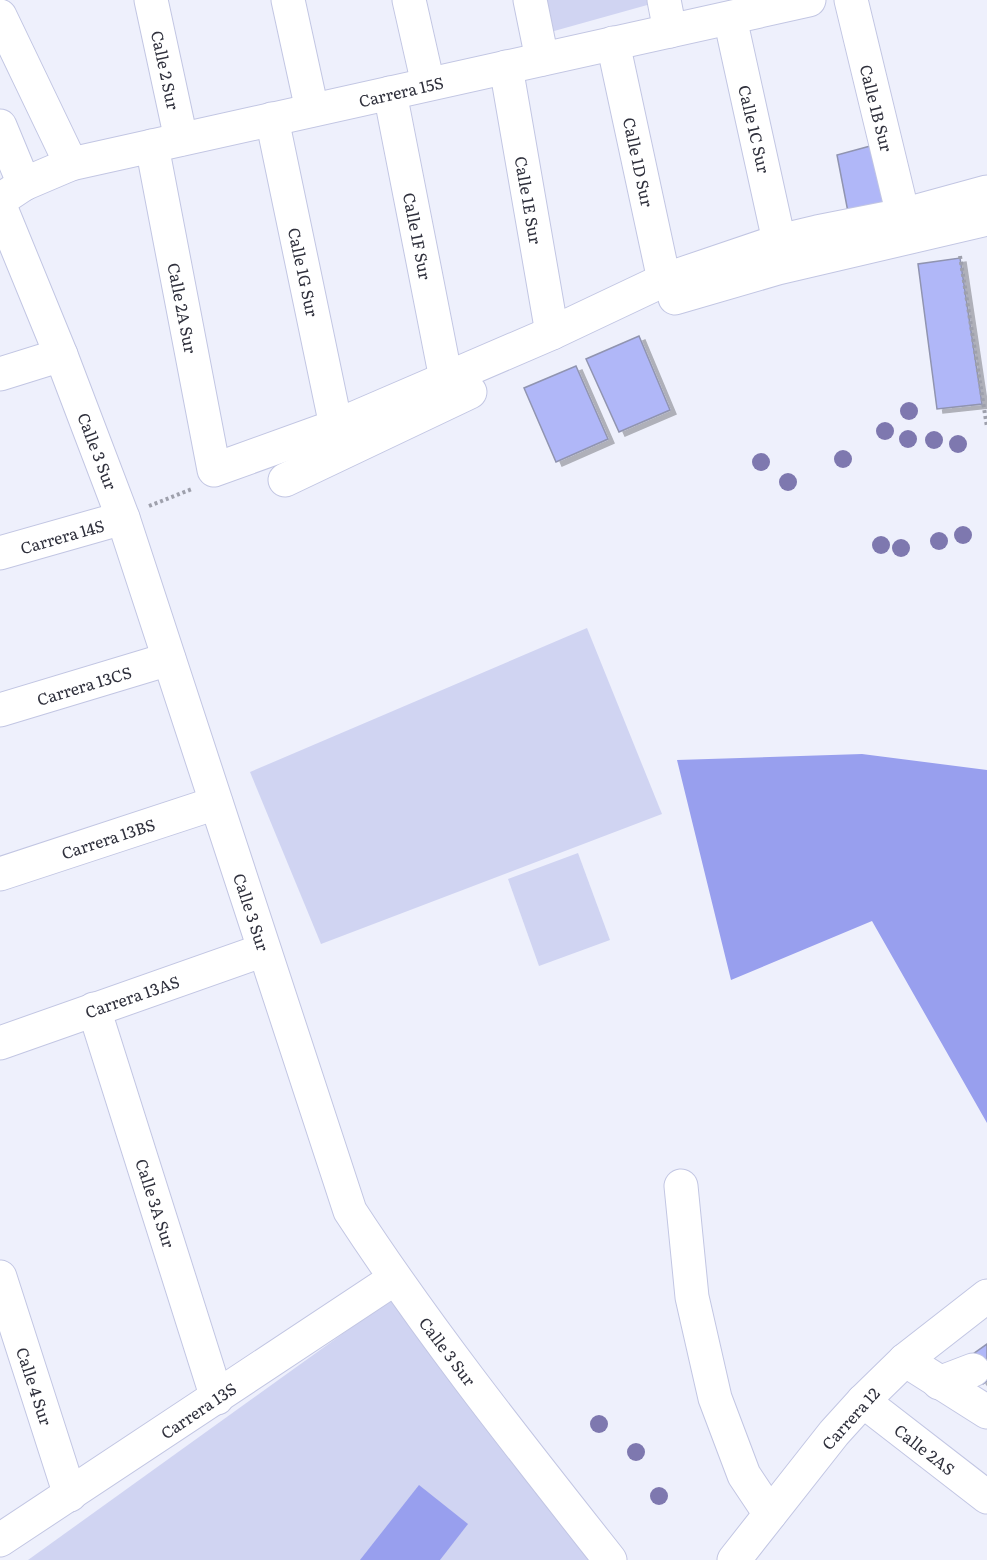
<svg xmlns="http://www.w3.org/2000/svg" width="987" height="1560" font-family="Literata,serif">
<defs>
<filter id="shadow"><feDropShadow dx="6" dy="4" stdDeviation="0" flood-color="#0004"/></filter>
</defs>
<rect width="100%" height="100%" fill="#eef0fc"/>
<!-- green -->
<g fill="#d0d4f2">
<polygon points="540,0 657,0 658,2 547,33"/>
<polygon points="587,628 662,814 321,944 250,772"/>
<polygon points="578,853 610,940 539,966 508,879"/>
<polygon points="391,1299 590,1560 28,1560"/>
</g>
<!-- water -->
<g fill="#989fee">
<polygon points="862,754 987,770 987,1123 872,921 731,980 677,760"/>
<polygon points="419,1485 468,1524 440,1560 360,1560"/>
</g>
<!-- building -->
<g fill="#b0b7f8" stroke="#9094b0" stroke-width="1.5" filter="url(#shadow)">
<polygon points="874,145 887,203 848,212 837,155"/>
<polygon points="960,258 982,404 937,409 918,264"/>
<polygon points="639,336 670,410 619,432 586,359"/>
<polygon points="576,366 608,439 556,462 524,388"/>
<polygon points="987,1344 987,1381 983,1384 966,1359"/>
</g>
<g fill="none" stroke-linecap="round" stroke-linejoin="round">
<defs>
<g id="minor">
<polyline points="151,0 181,139"/>
<polyline points="288,0 312,110"/>
<polyline points="409,0 428,84"/>
<polyline points="530,0 542,59"/>
<polyline points="664,0 670,31"/>
<polyline points="851,0 903,215"/>
<polyline points="0,16 71,164"/>
<polyline points="730,18 779,241"/>
<polyline points="613,43 664,280"/>
<polyline points="506,67 552,333"/>
<polyline points="390,93 446,379"/>
<polyline points="272,119 336,426"/>
<polyline points="0,126 24,184"/>
<polyline points="152,146 214,470 336,426 552,333 664,280 779,241 817,232 903,215 987,192"/>
<polyline points="0,200 24,184 71,164 809,0"/>
<path d="M0 206 61 355 123 518 350 1211C429 1332 520 1446 610 1560"/>
<polyline points="675,298 778,268 987,219"/>
<polyline points="0,374 61,355"/>
<polyline points="285,480 470,392"/>
<polyline points="0,553 123,518"/>
<polyline points="0,710 169,659"/>
<polyline points="0,874 216,803"/>
<polyline points="94,1009 217,1398"/>
<polyline points="0,1043 264,950"/>
<polyline points="681,1186 692,1297 715,1398 744,1475 770,1514"/>
<polyline points="0,1277 70,1495"/>
<polyline points="905,1360 987,1412"/>
<polyline points="939,1383 973,1370"/>
<polyline points="863,1401 987,1497"/>
<polyline points="0,1540 394,1279"/>
</g>
<polyline id="major" points="734,1560 834,1433 863,1401 905,1360 987,1296"/>
</defs>
<!-- minor casing -->
<use href="#minor" stroke="#c2c6e3" stroke-width="35"/>
<!-- major casing -->
<use href="#major" stroke="#c2c6e3" stroke-width="35"/>
<!-- path -->
<g stroke="#9ea0ac" stroke-width="4" stroke-dasharray="3 3" stroke-linecap="butt">
<polyline points="960,256 987,427"/>
<polyline points="149,506 192,489"/>
</g>
<!-- minor -->
<use href="#minor" stroke="#fff" stroke-width="33"/>
<!-- major -->
<use href="#major" stroke="#fff" stroke-width="33"/>
</g>
<!-- trees -->
<g fill="#7e78af">
<circle cx="909" cy="411" r="9"/>
<circle cx="885" cy="431" r="9"/>
<circle cx="908" cy="439" r="9"/>
<circle cx="934" cy="440" r="9"/>
<circle cx="958" cy="444" r="9"/>
<circle cx="843" cy="459" r="9"/>
<circle cx="761" cy="462" r="9"/>
<circle cx="788" cy="482" r="9"/>
<circle cx="963" cy="535" r="9"/>
<circle cx="939" cy="541" r="9"/>
<circle cx="881" cy="545" r="9"/>
<circle cx="901" cy="548" r="9"/>
<circle cx="599" cy="1424" r="9"/>
<circle cx="636" cy="1452" r="9"/>
<circle cx="659" cy="1496" r="9"/>
</g>
<g text-anchor="middle" dominant-baseline="central" stroke-width="6" stroke-linejoin="round" paint-order="stroke">
<!-- street labels -->
<g font-size="16" fill="#2f303c" stroke="#fff">
<text transform="translate(166 70) rotate(78)">Calle 2 Sur</text>
<text transform="translate(401 91) rotate(-13)">Carrera 15S</text>
<text transform="translate(877 108) rotate(76)">Calle 1B Sur</text>
<text transform="translate(755 129) rotate(77)">Calle 1C Sur</text>
<text transform="translate(639 162) rotate(78)">Calle 1D Sur</text>
<text transform="translate(529 200) rotate(80)">Calle 1E Sur</text>
<text transform="translate(418 236) rotate(79)">Calle 1F Sur</text>
<text transform="translate(304 272) rotate(78)">Calle 1G Sur</text>
<text transform="translate(183 308) rotate(79)">Calle 2A Sur</text>
<text transform="translate(98 451) rotate(69)">Calle 3 Sur</text>
<text transform="translate(62 536) rotate(-16)">Carrera 14S</text>
<text transform="translate(84 685) rotate(-17)">Carrera 13CS</text>
<text transform="translate(108 838) rotate(-18)">Carrera 13BS</text>
<text transform="translate(252 912) rotate(72)">Calle 3 Sur</text>
<text transform="translate(132 996) rotate(-19)">Carrera 13AS</text>
<text transform="translate(156 1203) rotate(72)">Calle 3A Sur</text>
<text transform="translate(448 1351) rotate(53)">Calle 3 Sur</text>
<text transform="translate(35 1386) rotate(72)">Calle 4 Sur</text>
<text transform="translate(198 1410) rotate(-34)">Carrera 13S</text>
<text transform="translate(850 1418) rotate(-48)">Carrera 12</text>
<text transform="translate(925 1449) rotate(38)">Calle 2AS</text>
</g>
</g>
</svg>
